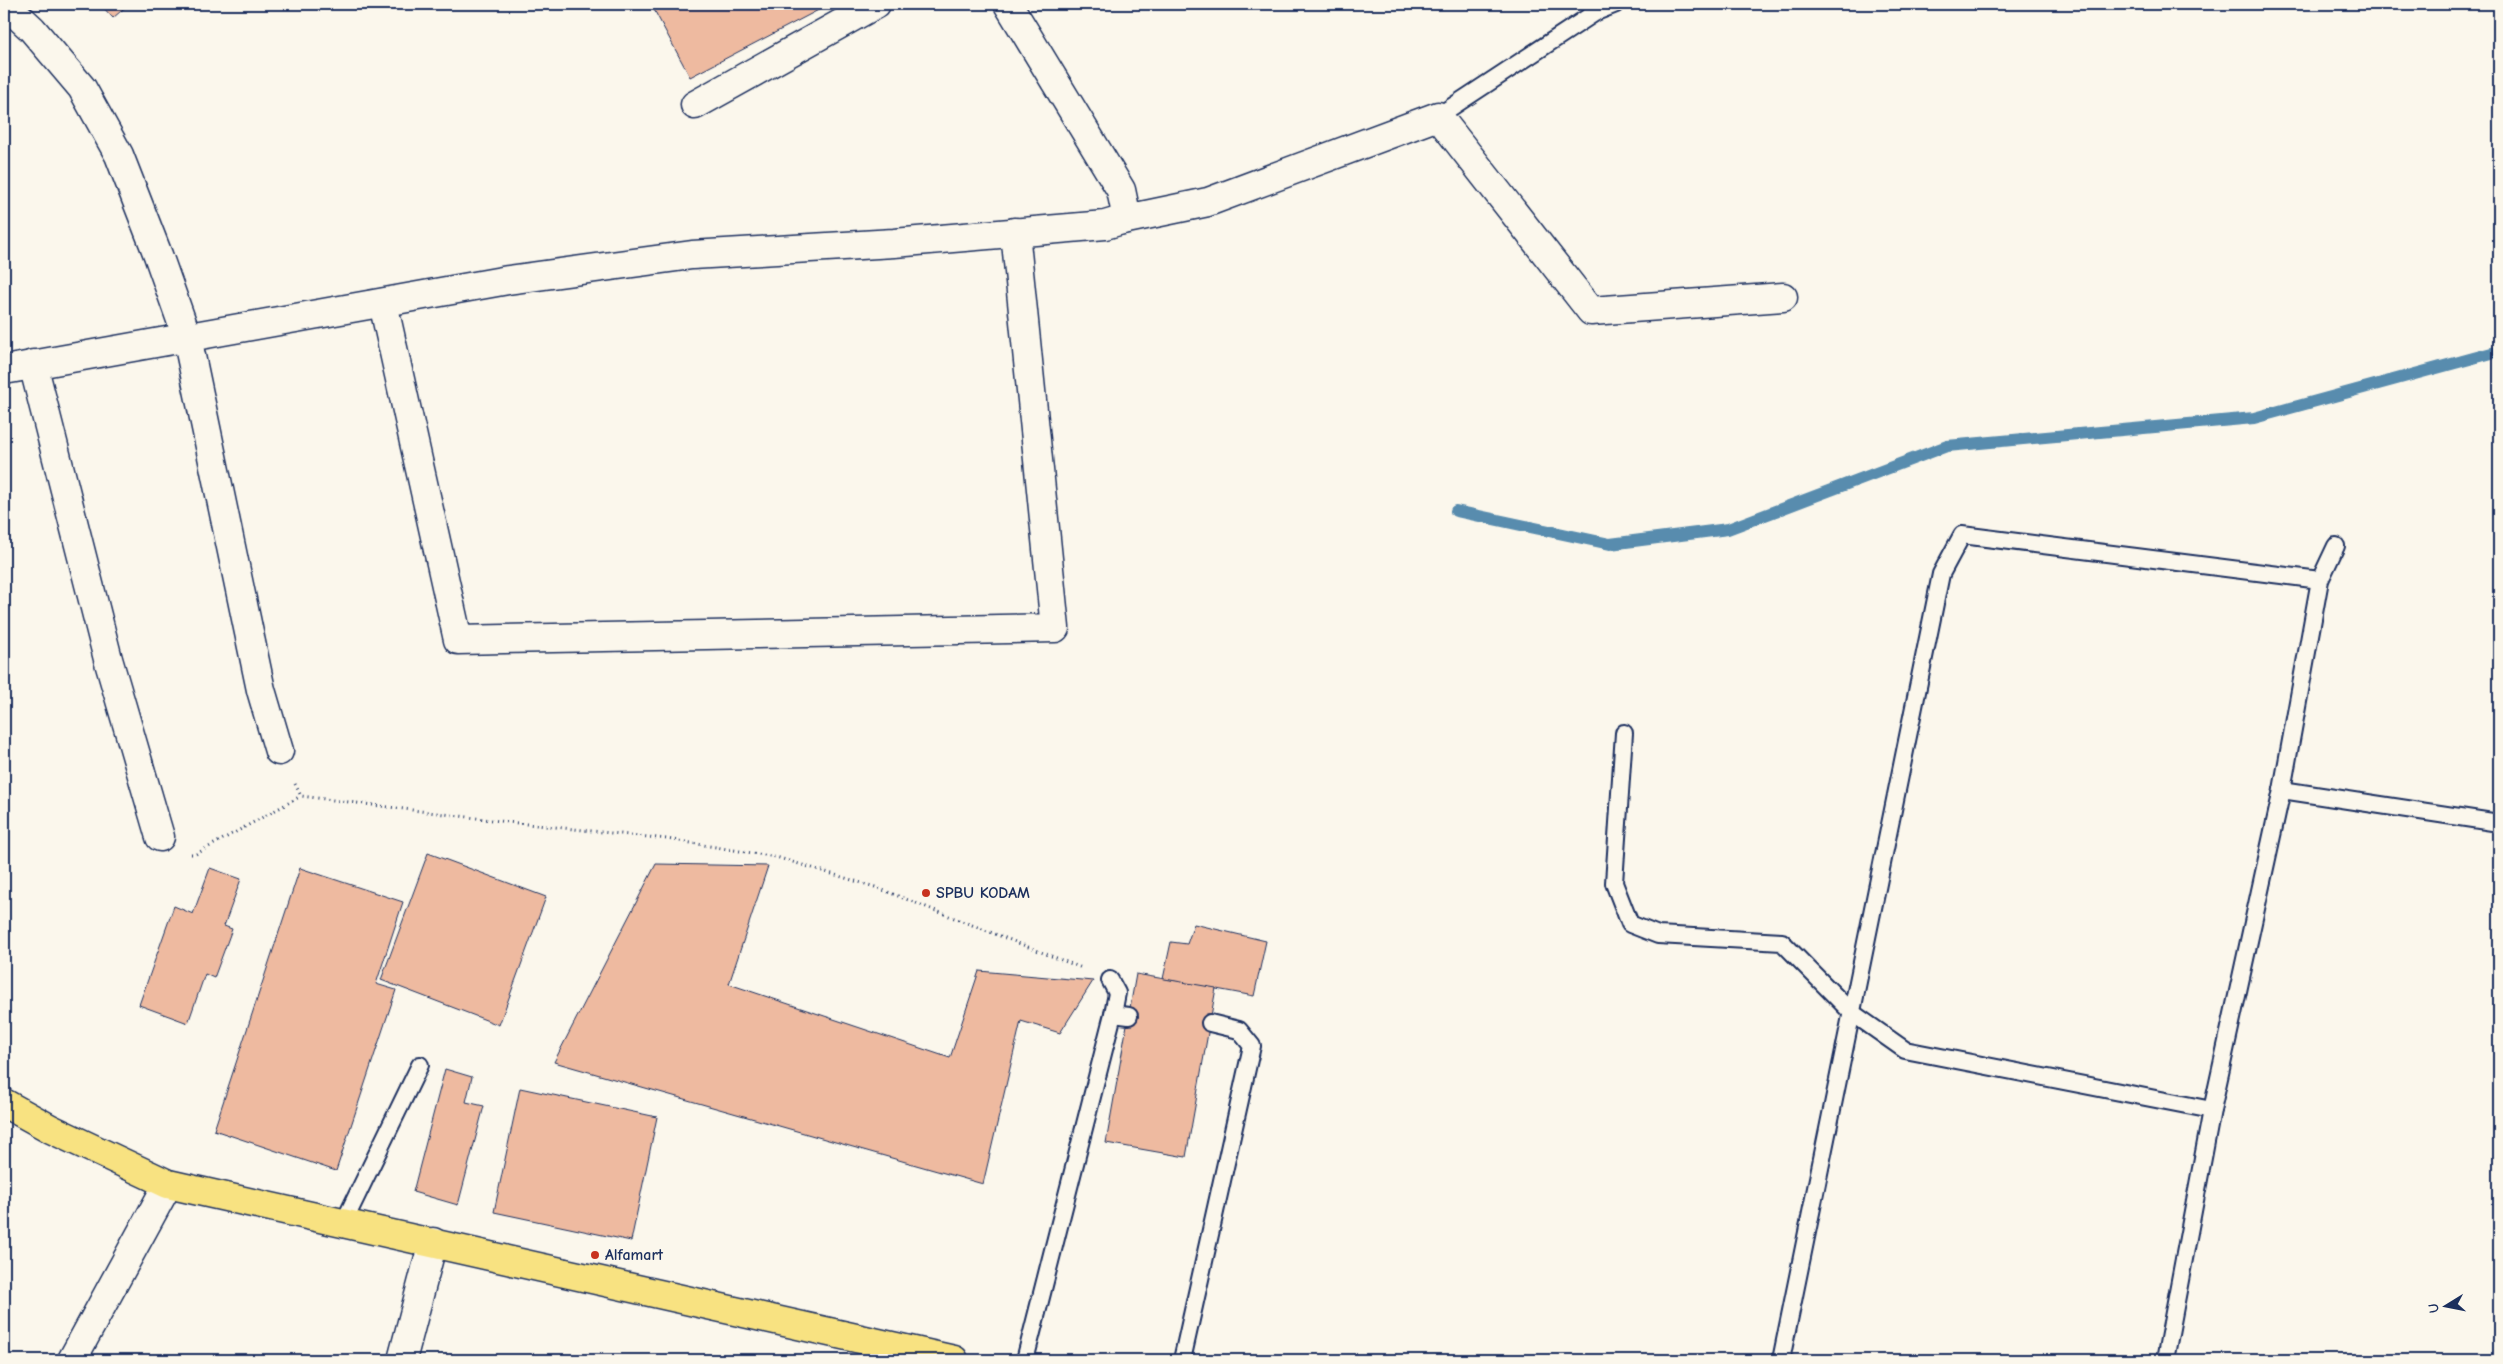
<svg xmlns="http://www.w3.org/2000/svg" width="2503" height="1364" font-family="'Comic Neue',sans-serif">
<rect width="100%" height="100%" fill="#fbf7ec"/>
<filter id="ink" filterUnits="userSpaceOnUse"><feTurbulence type="fractalNoise" baseFrequency=".02" numOctaves="2"/><feDisplacementMap in="SourceGraphic" scale="10" xChannelSelector="R" yChannelSelector="G"/><feConvolveMatrix kernelMatrix="1 2 1 2 8 2 1 2 1" color-interpolation-filters="sRGB"/></filter>
<g filter="url(#ink)">
<g fill="none" stroke-linecap="round" stroke-linejoin="round">
<!-- stream -->
<polyline stroke="#598cae" stroke-width="12" points="1456,511 1610,544 1728,529 1947,446 2254,418 2499,351"/>
</g>
<!-- building -->
<g fill="#eebaa0" stroke="#1b2f5e">
<polygon points="100,4 129,4 113,18"/>
<polygon points="651,4 830,4 690,77"/>
<polygon points="428,853 546,897 499,1025 381,980"/>
<polygon points="656,864 768,866 729,984 950,1058 979,971 1093,981 1060,1033 1021,1021 983,1184 554,1062"/>
<polygon points="210,868 241,879 224,926 232,929 214,978 205,974 188,1023 139,1005 174,906 193,914"/>
<polygon points="300,868 403,902 376,984 396,990 336,1171 214,1130"/>
<polygon points="1194,924 1266,941 1254,996 1163,979 1171,942 1187,944"/>
<polygon points="1136,974 1216,988 1186,1157 1106,1143"/>
<polygon points="445,1069 472,1077 466,1102 484,1106 458,1205 413,1192"/>
<polygon points="520,1088 657,1117 631,1241 494,1212"/>
</g>
<g fill="none" stroke-linecap="round" stroke-linejoin="round">
<defs>
<g id="lane">
<polyline points="1438,116 1596,12 1616,4"/>
<polyline points="1624,733 1614,883 1630,924 1658,935 1782,942 1851,1012 1905,1050 2212,1110"/>
<polyline points="2282,790 2499,823"/>
<polyline points="1113,1014 1129,1016"/>
<polyline points="344,1222 420,1065"/>
<polyline points="1025,1360 1113,1014 1117,993 1110,980"/>
<polyline points="1182,1360 1252,1046 1239,1030 1210,1023"/>
<polyline points="1781,1360 1941,574 1962,535 2320,580"/>
<polyline points="2165,1360 2212,1110 2282,790 2320,580 2336,546"/>
</g>
<g id="street">
<polyline points="5,4 32,29 82,88 119,155 158,255 187,337 261,690 279,751"/>
<polyline points="695,105 876,4"/>
<polyline points="1122,220 1208,202 1438,116 1591,311 1783,297"/>
<polyline points="383,303 458,640 1055,628 1015,232"/>
<polyline points="33,364 108,659 160,837"/>
<polyline points="4,370 508,280 692,255 894,243 1105,225 1122,220 1125,209 1121,190 1008,4"/>
<polyline points="72,1360 168,1184"/>
<polyline points="402,1360 433,1242"/>
</g>
<polyline id="highway" points="4,1103 51,1129 168,1184 954,1360"/>
</defs>
<!-- lane casing -->
<use href="#lane" stroke="#1b2f5e" stroke-width="20"/>
<!-- street casing -->
<use href="#street" stroke="#1b2f5e" stroke-width="31"/>
<!-- highway casing -->
<use href="#highway" stroke="#1b2f5e" stroke-width="31"/>
<!-- path -->
<g stroke="#1b2f5e" stroke-width="3" stroke-dasharray="1 4" stroke-linecap="butt">
<polyline points="295,784 301,796 508,822 667,839 776,857 875,887 1082,968"/>
<polyline points="191,854 196,854 301,796"/>
</g>
<!-- lane -->
<use href="#lane" stroke="#fbf7ec" stroke-width="16"/>
<!-- street -->
<use href="#street" stroke="#fbf7ec" stroke-width="28"/>
<!-- highway -->
<use href="#highway" stroke="#f8e281" stroke-width="28"/>
</g>
</g>
<!-- markers -->
<g fill="#c8321e" stroke="#fbf7ec" stroke-width="2">
<circle cx="926" cy="893" r="5"/>
<circle cx="595" cy="1255" r="5"/>
</g>
<g text-anchor="middle" dominant-baseline="central" stroke-width="4.5" stroke-linejoin="round" paint-order="stroke">
<!-- poi labels -->
<g font-size="16" font-weight="bold" fill="#1b2f5e" stroke="#fbf7ec" text-anchor="start">
<text x="936" y="893">SPBU KODAM</text>
<text x="605" y="1255">Alfamart</text>
</g>
</g>
<!-- margin -->
<rect width="2503" height="1364" fill="none" stroke="#fbf7ec" stroke-width="20"/>
<rect x="10" y="10" width="2483" height="1344" fill="none" stroke="#1b2f5e" stroke-width="2" filter="url(#ink)"/>
<!-- north arrow -->
<g transform="translate(2446 1306) rotate(260)" stroke="#fbf7ec" stroke-width="4" paint-order="stroke">
<path d="M0-4L9 19L0 12L-9 19Z" fill="#1b2f5e"/>
<text y="-8" font-size="14" font-weight="bold" text-anchor="middle" fill="#1b2f5e">U</text>
</g>
</svg>
